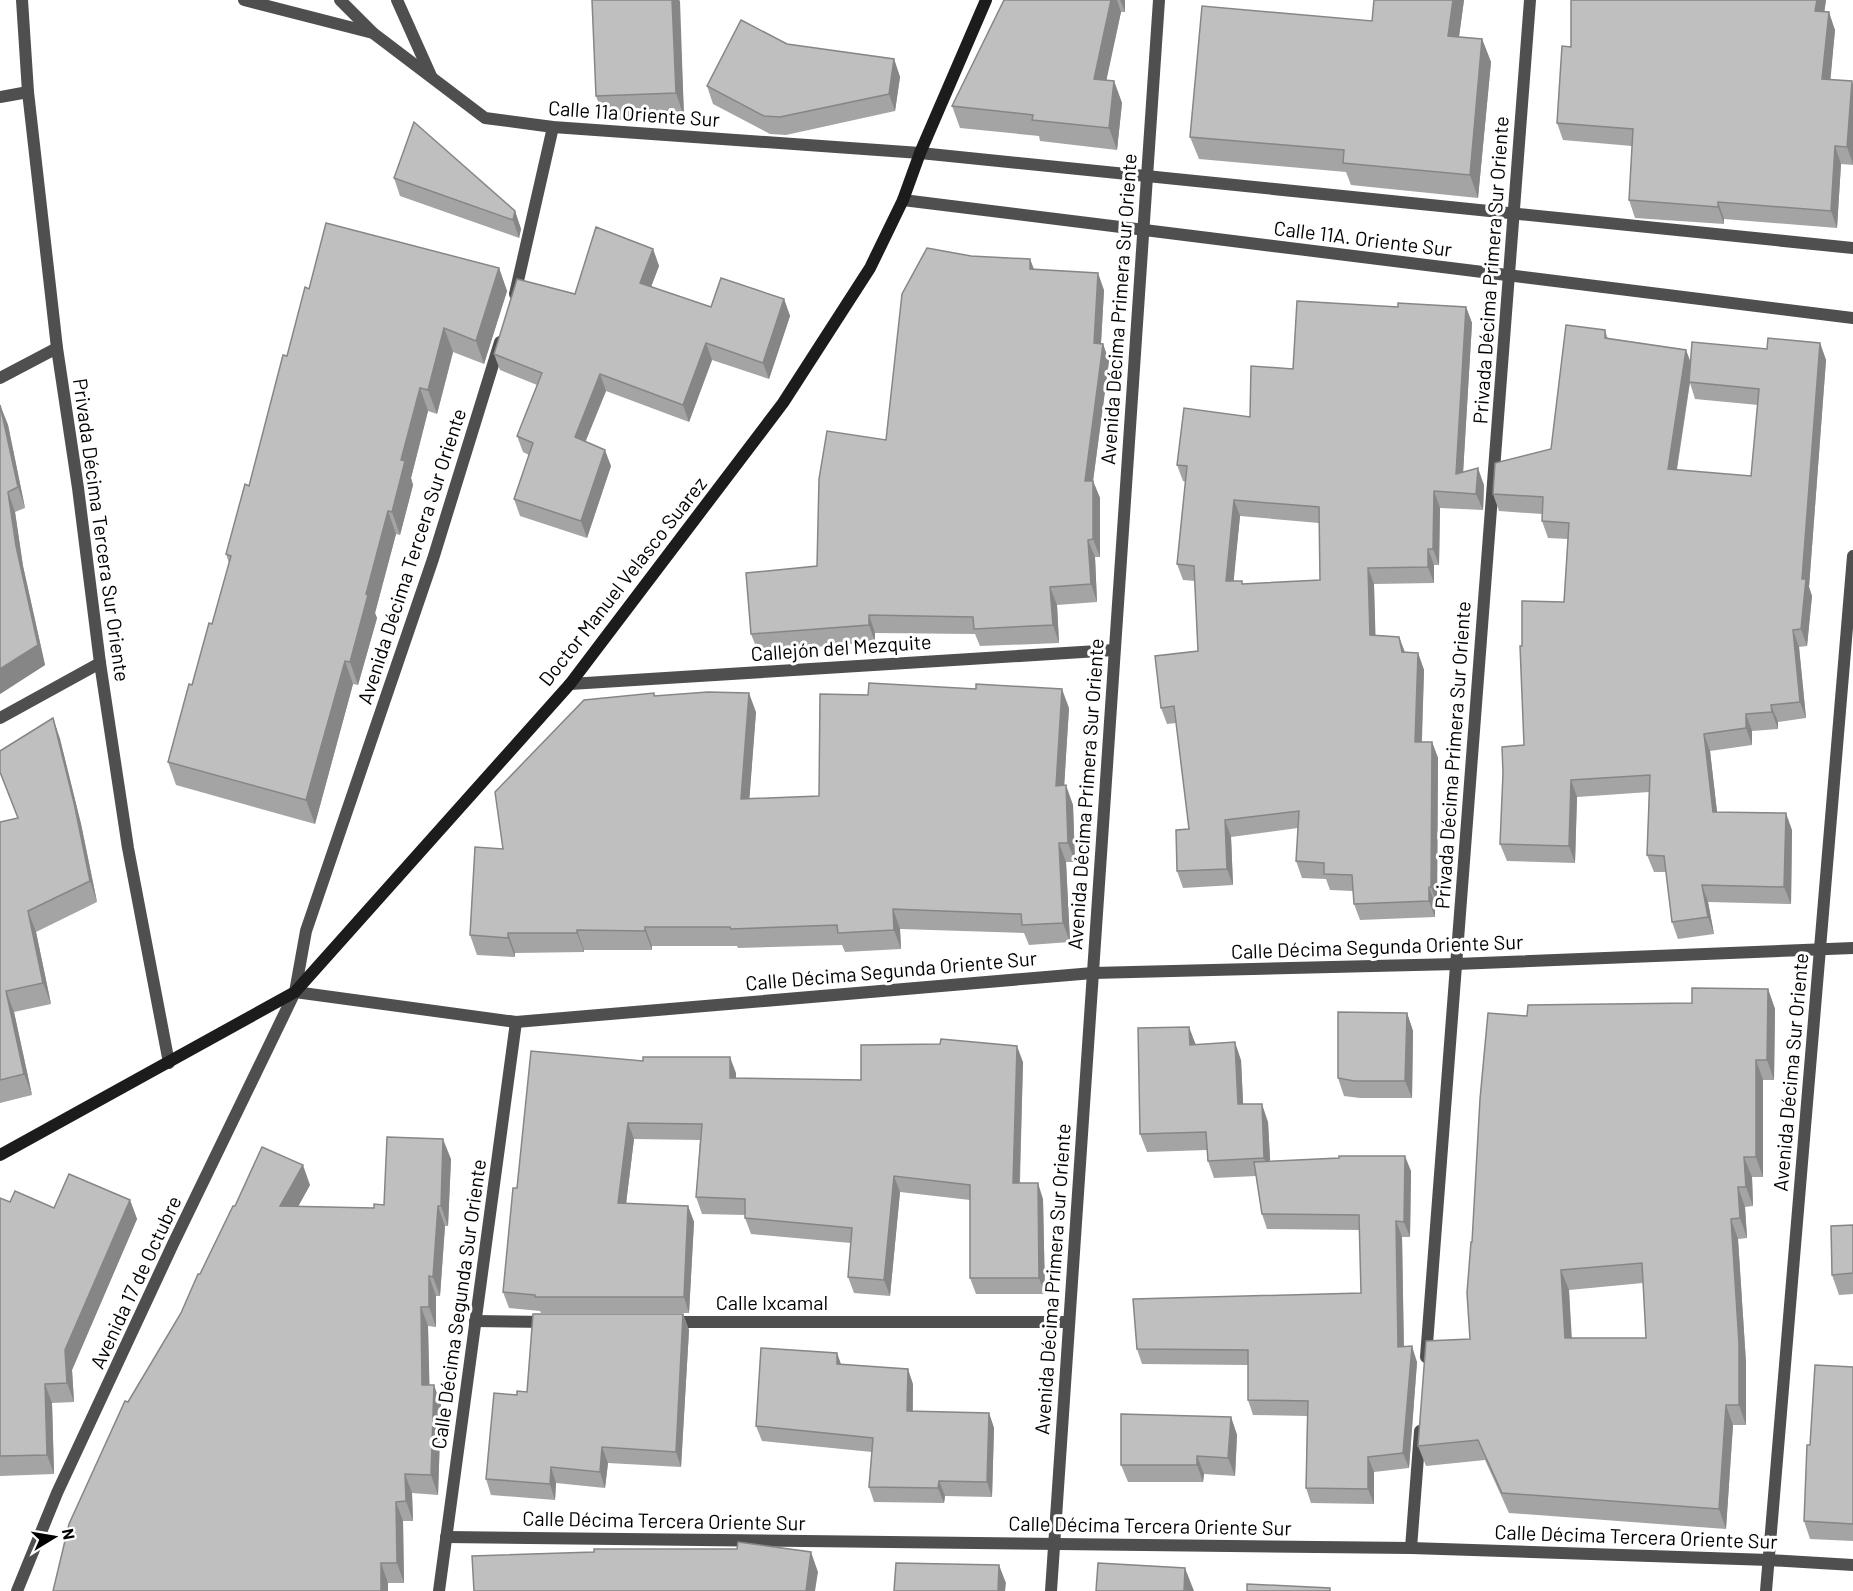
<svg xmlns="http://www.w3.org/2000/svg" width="1853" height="1591" font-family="Barlow,sans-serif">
<rect width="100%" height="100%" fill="#fff"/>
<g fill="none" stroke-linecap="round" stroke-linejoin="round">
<!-- street -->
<g stroke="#4f4f4f" stroke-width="12">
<polyline points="22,0 28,92 57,348 78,488 100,663 128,848 169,1063"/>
<polyline points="244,0 373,33"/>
<polyline points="340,0 373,33 485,118 553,127 920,153 1853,248"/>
<polyline points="397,0 431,76"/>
<polyline points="0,97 28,92"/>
<polyline points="903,200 1853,318"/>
<polyline points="515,294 553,127"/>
<polyline points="0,378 57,348"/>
<polyline points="570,684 1114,650"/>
<polyline points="0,718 100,663"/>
<polyline points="295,992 516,1022 1093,973 1456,964 1853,948"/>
<polyline points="475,1321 549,1322"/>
<polyline points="671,1322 1069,1322"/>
<polyline points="1426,1357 1530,0"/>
<polyline points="446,1537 1411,1548 1769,1560 1853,1565"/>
<polyline points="1411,1548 1420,1431"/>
<polyline points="17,1591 57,1493 173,1244 295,992 306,931 433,559 500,342"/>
<polyline points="439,1591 516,1022"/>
<polyline points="1051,1591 1159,0"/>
<polyline points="1766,1591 1853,556"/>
</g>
<!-- secondary -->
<polyline stroke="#1c1c1c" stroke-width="12" points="0,1155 295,992 570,684 783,403 870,268 903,200 920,153 986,0"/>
</g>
<!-- wall -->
<g fill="#a4a4a4" fill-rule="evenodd">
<polygon points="592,0 679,0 684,117 605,120 596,96"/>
<polygon points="1004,0 1125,0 1125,12 1121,12 1106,80 1114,81 1122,103 1117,150 1040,141 1039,136 960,128 952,106"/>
<polygon points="1374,0 1464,0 1459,37 1482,39 1491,62 1478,198 1351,185 1346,172 1199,159 1190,137 1372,21"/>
<polygon points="1571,0 1826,0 1824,12 1835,30 1830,79 1853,85 1853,165 1841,164 1837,228 1724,219 1724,224 1635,218 1629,200 1632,146 1563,140 1557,123 1571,47"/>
<polygon points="894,59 900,77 895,111 786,135 770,134 713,104 707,86"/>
<polygon points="394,178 515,211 521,229 519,238 400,196"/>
<polygon points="653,249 659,266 651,287 711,307 784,299 790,316 769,379 712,360 689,422 606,391 585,441 611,466 587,538 520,516 514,499 529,455 523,452 517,436 537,385 500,370 494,354 575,294"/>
<polygon points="1030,259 1034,269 1104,290 1101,344 1103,344 1109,361 1093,481 1100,498 1100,557 1095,557 1097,602 1057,605 1059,643 980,646 975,634 875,633 875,642 758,652 751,634 817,566 886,440"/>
<polygon points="499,268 507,291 484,364 453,352 437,414 428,411 411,478 413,485 400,535 396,534 375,613 377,618 358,685 353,684 315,824 176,785 168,762 212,624 229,563 226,554 249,486 287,356 309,289"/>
<path d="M1398 307H1466L1472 323 1463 472 1484 485 1483 510 1440 508 1439 565H1434V583L1374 584 1375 636 1399 637 1405 652 1418 653 1424 670 1422 742H1432L1438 758 1437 904H1435V917L1360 920 1354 904 1353 891 1330 890 1326 879 1302 878 1296 861 1298 828 1231 837 1233 885 1183 888 1177 871 1189 829 1176 723 1167 724 1161 708 1198 651 1195 581 1183 580 1177 564 1186 482 1183 481 1177 465 1250 417 1293 369ZM1240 516 1319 523 1320 580 1242 584V581H1233Z"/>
<path d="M1605 330 1608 339 1686 350 1691 363 1767 349 1820 343 1826 360 1809 587 1812 596 1807 646 1799 647 1806 718 1778 722V729L1752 731V745L1710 751 1717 812 1792 830 1791 904 1708 902 1714 934 1678 939 1672 922 1666 872H1654L1647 855 1649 792 1577 797 1575 863 1507 861 1500 844 1524 745 1522 646 1564 602 1568 539 1548 538 1542 521V514L1499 511 1493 494 1551 449ZM1690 383 1695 399 1758 405 1751 476 1677 470Z"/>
<polygon points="0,405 8,425 25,508 15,512 23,566 45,665 0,694"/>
<polygon points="654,693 655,696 756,712 749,799 819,796 1069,708 1064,785 1073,805 1075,862 1066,862 1070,942 1029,945 1024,933 900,929 901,949 845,952 842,945 738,948 737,946 652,946 652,950 584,950 584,952 515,953 515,957 477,955 470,935 503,849"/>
<polygon points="53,718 60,739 81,824 97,902 36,932 51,1004 14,1012 32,1095 0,1103 0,822 18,818 0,773 0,751"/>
<path d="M1768 989 1775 1009 1774 1080H1763V1177H1752L1753 1206 1745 1207 1747 1238 1738 1239 1746 1363V1425H1733L1726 1529 1509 1513 1485 1460 1426 1466 1418 1446 1470 1339 1472 1242 1527 1016 1692 1003ZM1643 1283 1646 1338H1571L1569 1290Z"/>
<polygon points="1407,1013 1413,1031 1412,1098 1360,1098 1344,1096 1338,1078"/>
<polygon points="1196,1044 1241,1060 1243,1104 1268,1122 1270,1161 1411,1171 1410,1237 1402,1237 1404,1347 1417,1362 1409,1468 1374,1472 1374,1504 1311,1503 1306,1488 1307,1416 1253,1415 1248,1400 1248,1365 1142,1364 1137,1349 1361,1293 1360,1230 1267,1229 1262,1214 1256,1176 1214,1178 1208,1161 1207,1150 1147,1152 1140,1134"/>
<polygon points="531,1051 736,1073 736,1078 861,1080 1023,1062 1020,1183 1043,1199 1045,1294 976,1294 970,1278 970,1200 900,1192 890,1296 854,1293 848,1277 851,1243 751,1234 745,1218 745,1215 702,1214 696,1197 700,1140 634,1139 626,1204 688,1206 694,1222 689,1313 541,1313 540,1311 509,1308 503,1292 517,1188"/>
<polygon points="451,1159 448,1226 445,1226 440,1296 436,1296 436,1327 428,1326 429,1385 441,1405 438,1495 412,1493 413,1521 403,1521 404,1583 388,1583 128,1402 181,1313 235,1206 310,1185 298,1207 374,1208 384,1205"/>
<polygon points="0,1198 10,1202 54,1208 130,1200 137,1219 72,1370 74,1402 52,1403 54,1474 0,1476"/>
<polygon points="1853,1225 1853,1294 1839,1295 1832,1275"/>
<polygon points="683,1314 689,1330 681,1467 608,1463 605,1488 556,1483 555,1500 491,1495 486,1479 517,1395 527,1392"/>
<polygon points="837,1353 841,1364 913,1384 913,1411 989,1413 994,1428 992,1497 945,1496 944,1503 874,1502 869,1487 872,1452 762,1441 756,1426"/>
<polygon points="1853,1367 1853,1541 1810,1539 1804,1521 1810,1445"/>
<polygon points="1231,1417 1237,1435 1235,1476 1204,1474 1203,1482 1128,1482 1121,1465"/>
</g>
<!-- shaded-wall -->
<g fill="#868686">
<polygon points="672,0 679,0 680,1 684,117 676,93"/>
<polygon points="1111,0 1117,0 1121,12 1102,101 1094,79"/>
<polygon points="1120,0 1125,0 1125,12"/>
<polygon points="1453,0 1464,0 1456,58 1448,36"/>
<polygon points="1817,0 1826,0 1822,28 1815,11"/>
<polygon points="1829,12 1835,30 1829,96 1822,79"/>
<polygon points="1482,39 1491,62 1478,198 1470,175"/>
<polygon points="894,59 900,77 895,111 889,94"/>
<polygon points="1114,81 1122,103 1117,150 1109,128"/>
<polygon points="1852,81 1853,85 1853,164 1847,147"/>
<polygon points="1835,146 1841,164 1837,228 1831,211"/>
<polygon points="1718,202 1724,219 1724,224 1718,207"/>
<polygon points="515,211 521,229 519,238 513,220"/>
<polygon points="653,249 659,266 646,300 640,283"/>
<polygon points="1030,259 1036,276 1030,269"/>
<polygon points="499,268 507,291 484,364 476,341"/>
<polygon points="1098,273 1104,290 1100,360 1094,343"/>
<polygon points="784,299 790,316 769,379 763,363"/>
<polygon points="1466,307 1472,323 1462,491 1456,474"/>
<polygon points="444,328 453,352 437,414 428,390"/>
<polygon points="706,343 712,360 689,422 683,405"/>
<polygon points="1820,343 1826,360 1809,587 1812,596 1807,646 1801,629 1802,579"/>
<polygon points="1103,344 1109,361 1093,481 1100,498 1100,557 1093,539 1085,481"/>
<polygon points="1686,350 1692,367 1674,486 1668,469"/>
<polygon points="600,374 606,391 581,453 575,437"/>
<polygon points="420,388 428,411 411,478 413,485 400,535 392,512 401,460"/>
<polygon points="0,405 8,425 25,508 18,487"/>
<polygon points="605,450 611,466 587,538 581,521"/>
<polygon points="1478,468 1484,485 1483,510 1476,494"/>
<polygon points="1434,491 1440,508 1439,565 1433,549"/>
<polygon points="8,492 15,512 23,566 45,665 0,694 0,669 16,546"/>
<polygon points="1234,500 1240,516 1232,598 1226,581"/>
<polygon points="388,511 396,534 375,613 377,618 358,685 350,662 366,594"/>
<polygon points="1088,540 1095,557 1097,602 1091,584"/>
<polygon points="1428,549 1434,565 1434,583 1428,567"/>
<polygon points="1368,568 1374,584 1376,652 1370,635"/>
<polygon points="1050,587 1057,605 1059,643 1053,625"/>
<polygon points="869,615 875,633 875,642 869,625"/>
<polygon points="1793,630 1799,647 1806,718 1800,702"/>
<polygon points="1399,637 1405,653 1402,652"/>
<polygon points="1418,653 1424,670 1421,758 1415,742"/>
<polygon points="345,661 353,684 315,824 306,800"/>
<polygon points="1062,689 1069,708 1063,805 1056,786"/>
<polygon points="749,693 756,712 748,818 741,799"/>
<polygon points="1771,705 1778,722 1778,729 1772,712"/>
<polygon points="1746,714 1752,731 1752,745 1746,728"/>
<polygon points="53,718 60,739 81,824 97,902 90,881"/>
<polygon points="1704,734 1710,751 1719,829 1713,812"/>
<polygon points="1432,742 1438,758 1437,904 1431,887"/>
<polygon points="1571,780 1577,797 1575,863 1569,846"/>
<polygon points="1066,785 1073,805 1075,862 1068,843"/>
<polygon points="1786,813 1792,830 1791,904 1784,887"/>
<polygon points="1225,820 1231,837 1233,885 1227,869"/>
<polygon points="1059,843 1066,862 1070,942 1063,923"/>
<polygon points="1702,885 1708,902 1714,934 1708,917"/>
<polygon points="1429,887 1435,904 1435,917 1429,901"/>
<polygon points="893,909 900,929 901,949 894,930"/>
<polygon points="28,911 36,932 51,1004 43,983"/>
<polygon points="645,927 652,946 652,950 645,931"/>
<polygon points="577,930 584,950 584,952 577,933"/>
<polygon points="508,933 515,953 515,957 508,938"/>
<polygon points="1768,989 1775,1009 1774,1080 1767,1060"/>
<polygon points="6,991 14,1012 32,1095 24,1074"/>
<polygon points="1407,1013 1413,1031 1412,1098 1405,1081"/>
<polygon points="1189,1027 1196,1045 1190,1045"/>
<polygon points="1235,1042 1241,1060 1244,1122 1238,1104"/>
<polygon points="1017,1046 1023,1062 1019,1199 1013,1183"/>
<polygon points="730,1057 736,1073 736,1094 730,1078"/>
<polygon points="1756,1060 1763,1080 1763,1177 1756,1157"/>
<polygon points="1262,1104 1268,1122 1271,1176 1264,1158"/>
<polygon points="628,1123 634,1139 624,1220 618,1203"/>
<polygon points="443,1139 451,1159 448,1226 441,1206"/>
<polygon points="1405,1156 1411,1171 1410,1237 1404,1222"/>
<polygon points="1744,1157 1752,1177 1753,1206 1746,1187"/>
<polygon points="303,1165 310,1185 287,1226 280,1206"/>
<polygon points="894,1176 900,1192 890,1296 884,1280"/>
<polygon points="1038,1183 1043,1199 1045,1294 1039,1278"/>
<polygon points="1738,1187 1745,1207 1747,1238 1740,1218"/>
<polygon points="130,1200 137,1219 72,1370 74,1402 67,1383 65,1350"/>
<polygon points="438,1206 445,1226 440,1296 433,1277"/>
<polygon points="688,1206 694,1222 689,1313 684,1297"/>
<polygon points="1731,1219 1738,1239 1746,1363 1746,1425 1739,1405"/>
<polygon points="1396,1221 1402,1237 1404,1362 1398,1347"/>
<polygon points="1561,1270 1569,1290 1573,1358 1565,1338"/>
<polygon points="429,1276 436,1296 436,1327 429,1307"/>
<polygon points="421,1307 428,1326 430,1404 422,1385"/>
<polygon points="683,1314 689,1330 681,1467 676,1452"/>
<polygon points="1412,1346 1417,1362 1409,1468 1403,1453"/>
<polygon points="837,1353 842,1368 837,1364"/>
<polygon points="908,1369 913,1384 912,1425 907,1411"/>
<polygon points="45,1384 52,1403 54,1474 47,1455"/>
<polygon points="434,1385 441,1405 438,1495 431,1475"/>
<polygon points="1726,1405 1733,1425 1726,1529 1719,1509"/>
<polygon points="989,1413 994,1428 992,1497 987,1482"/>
<polygon points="1231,1417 1237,1435 1235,1476 1228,1458"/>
<polygon points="602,1447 608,1463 605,1488 600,1472"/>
<polygon points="1197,1456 1204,1474 1203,1482 1197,1465"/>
<polygon points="1368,1457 1374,1472 1374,1504 1368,1489"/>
<polygon points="551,1467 556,1483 555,1500 550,1484"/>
<polygon points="405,1474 412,1493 413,1521 406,1501"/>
<polygon points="939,1481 945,1496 944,1503 938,1488"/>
<polygon points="396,1502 403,1521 404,1583 397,1563"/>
<polygon points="811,1552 818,1572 815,1591 806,1591"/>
<polygon points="381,1563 388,1583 388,1591 381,1591"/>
<polygon points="999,1565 1006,1583 1005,1591 998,1591"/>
<polygon points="1185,1568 1194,1591 1184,1591"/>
</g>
<!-- building -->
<g fill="#bfbfbf" stroke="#868686" stroke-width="1.5" fill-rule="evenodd">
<polygon points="592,0 672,0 676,93 596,96"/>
<polygon points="1004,0 1111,0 1094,79 1114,81 1109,128 1032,120 1033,115 952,106"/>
<polygon points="1374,0 1453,0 1448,36 1482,39 1470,175 1343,163 1344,150 1190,137 1202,6 1372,21"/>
<polygon points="1571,0 1817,0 1815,11 1829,12 1822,79 1852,81 1847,147 1835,146 1831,211 1718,202 1718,207 1629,200 1633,129 1557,123 1562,46 1571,47"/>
<polygon points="741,20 787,44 894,59 889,94 780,117 764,116 707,86"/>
<polygon points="414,122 515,211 513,220 394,178"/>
<polygon points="326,223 499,268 476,341 444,328 428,390 420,388 401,460 405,461 392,512 388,511 366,594 368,595 350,662 345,661 306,800 168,762 189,684 192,685 209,623 212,624 231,556 226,554 245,484 249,486 283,355 287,356 305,287 309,289"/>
<polygon points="596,227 653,249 640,283 711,307 721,278 784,299 763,363 706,343 683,405 600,374 575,437 605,450 581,521 514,499 533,443 517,436 542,373 494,354 517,279 575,294"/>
<polygon points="927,248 971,256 1030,259 1030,269 1098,273 1094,343 1103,344 1085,481 1093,481 1093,539 1088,540 1091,584 1050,587 1053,625 974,629 973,617 869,615 869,625 751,634 746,573 817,566 819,479 827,431 886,440 902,294"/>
<path d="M1297 301 1398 307V303L1466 307 1456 474 1478 468 1476 494 1434 491 1433 549H1428V567L1368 568 1370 635 1399 637 1402 652 1418 653 1415 742H1432L1431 887H1429V901L1354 904 1352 875 1324 874V863L1296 861 1299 811 1225 820 1227 869 1177 871 1176 830 1189 829 1174 706 1161 708 1155 656 1198 651 1194 566 1177 564 1187 466 1177 465 1184 408 1250 417 1251 366 1293 369ZM1234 500 1319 507 1320 580 1242 584V581H1226Z"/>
<polygon points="1566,325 1605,330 1605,338 1686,350 1668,469 1751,476 1759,389 1689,382 1692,342 1767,349 1768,338 1820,343 1802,579 1806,579 1801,629 1793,630 1800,702 1771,705 1772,712 1746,714 1746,728 1704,734 1713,812 1786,813 1784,887 1702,885 1708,917 1672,922 1664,856 1647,855 1650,775 1571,780 1569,846 1500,844 1503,773 1502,747 1524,745 1520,646 1522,646 1522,601 1564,602 1569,523 1542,521 1543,497 1493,494 1495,463 1551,449"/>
<polygon points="0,405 18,487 8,492 16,546 38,645 0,669"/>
<polygon points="869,683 976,689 976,684 1062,689 1056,786 1066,785 1068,843 1059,843 1063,923 1022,925 1021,914 893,909 894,930 838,933 837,925 731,929 730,927 645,927 645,931 577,930 577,933 508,933 508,938 470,935 475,847 503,849 495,792 584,700 654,693 654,696 708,692 749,693 741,799 819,796 820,694 868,695"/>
<polygon points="53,718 74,803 90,881 28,911 43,983 6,991 24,1074 0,1080 0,822 18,818 0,772 0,751"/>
<path d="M1692 988 1768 989 1767 1060H1756V1157H1744L1746 1187H1738L1740 1218 1731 1219 1739 1343V1405H1726L1719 1509 1502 1493 1478 1440 1418 1446 1426 1341 1470 1339 1467 1293 1471 1242H1472L1480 1099 1488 1013 1527 1016 1528 1005 1692 1003ZM1642 1263 1646 1338H1565L1561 1270Z"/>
<polygon points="1338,1012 1407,1013 1405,1081 1354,1081 1338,1078"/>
<polygon points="1189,1027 1190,1045 1235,1042 1238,1104 1262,1104 1264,1158 1208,1161 1206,1132 1140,1134 1138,1028"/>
<polygon points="941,1039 1017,1046 1013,1183 1038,1183 1039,1278 970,1278 970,1185 894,1176 884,1280 848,1277 852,1228 745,1218 745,1199 696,1197 702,1124 628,1123 618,1203 688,1206 684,1297 535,1297 535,1295 503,1292 513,1188 517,1188 531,1051 643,1061 643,1057 730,1057 730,1078 861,1080 861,1045 940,1044"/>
<polygon points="387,1137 443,1139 441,1206 438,1206 433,1277 429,1276 429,1307 421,1307 422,1385 434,1385 431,1475 405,1474 406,1501 396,1502 397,1563 381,1563 381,1591 53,1591 69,1524 125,1401 128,1402 181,1313 198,1274 200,1274 233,1206 235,1206 262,1147 303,1165 280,1206 374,1208 374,1204 384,1205"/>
<polygon points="1339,1156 1405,1156 1404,1222 1396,1221 1398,1347 1412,1346 1403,1453 1368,1457 1368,1489 1306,1488 1308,1401 1248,1400 1248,1350 1137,1349 1133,1299 1361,1293 1359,1215 1262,1214 1254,1162 1339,1158"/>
<polygon points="69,1174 130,1200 65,1350 67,1383 45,1384 47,1455 0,1456 0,1198 10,1202 15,1191 54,1208"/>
<polygon points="1853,1225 1853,1273 1832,1275 1831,1226"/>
<polygon points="533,1314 683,1314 676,1452 602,1447 600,1472 551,1467 550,1484 486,1479 494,1393 517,1395 517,1391 527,1392"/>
<polygon points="761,1348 837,1353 837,1364 908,1369 907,1411 989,1413 987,1482 939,1481 938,1488 869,1487 873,1438 756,1426"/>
<polygon points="1815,1365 1853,1367 1853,1524 1804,1521 1807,1445 1810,1445"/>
<polygon points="1121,1414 1231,1417 1228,1458 1197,1456 1197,1465 1121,1465"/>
<polygon points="738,1542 811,1552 806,1591 474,1591 472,1556 594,1552 594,1549 737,1549"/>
<polygon points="896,1563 999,1565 998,1591 894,1591"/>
<polygon points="1098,1563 1185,1568 1184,1591 1096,1591"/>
<polygon points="1247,1584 1330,1588 1330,1591 1247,1591"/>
</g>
<g text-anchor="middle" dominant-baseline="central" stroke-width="6" stroke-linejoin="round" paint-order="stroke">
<!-- street labels -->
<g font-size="20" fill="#000" stroke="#fff">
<text transform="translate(634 113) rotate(4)">Calle 11a Oriente Sur</text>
<text transform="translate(1363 238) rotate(7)">Calle 11A. Oriente Sur</text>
<text transform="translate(1490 270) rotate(-86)">Privada Décima Primera Sur Oriente</text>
<text transform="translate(1118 309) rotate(-86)">Avenida Décima Primera Sur Oriente</text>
<text transform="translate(102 530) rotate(82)">Privada Décima Tercera Sur Oriente</text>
<text transform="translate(411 556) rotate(-72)">Avenida Décima Tercera Sur Oriente</text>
<text transform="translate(622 581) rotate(-52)">Doctor Manuel Velasco Suarez</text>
<text transform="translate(841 647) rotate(-4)">Callejón del Mezquite</text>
<text transform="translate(1452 755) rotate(-86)">Privada Décima Primera Sur Oriente</text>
<text transform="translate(1085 794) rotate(-86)">Avenida Décima Primera Sur Oriente</text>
<text transform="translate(1377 946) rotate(-2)">Calle Décima Segunda Oriente Sur</text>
<text transform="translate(891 970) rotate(-5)">Calle Décima Segunda Oriente Sur</text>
<text transform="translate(1790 1072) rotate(-85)">Avenida Décima Sur Oriente</text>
<text transform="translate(1052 1279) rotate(-86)">Avenida Décima Primera Sur Oriente</text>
<text transform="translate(135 1282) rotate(-65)">Avenida 17 de Octubre</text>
<text x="772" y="1302">Calle Ixcamal</text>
<text transform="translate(458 1304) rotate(-82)">Calle Décima Segunda Sur Oriente</text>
<text transform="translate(664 1520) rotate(1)">Calle Décima Tercera Oriente Sur</text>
<text transform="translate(1150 1525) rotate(1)">Calle Décima Tercera Oriente Sur</text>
<text transform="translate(1636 1536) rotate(2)">Calle Décima Tercera Oriente Sur</text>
</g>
</g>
<!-- north arrow -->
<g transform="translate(54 1537) rotate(79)" stroke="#ffffff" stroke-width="4.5" paint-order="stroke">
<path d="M0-4.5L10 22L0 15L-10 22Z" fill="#000000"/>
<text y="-9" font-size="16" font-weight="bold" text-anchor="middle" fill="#000000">N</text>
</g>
</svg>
